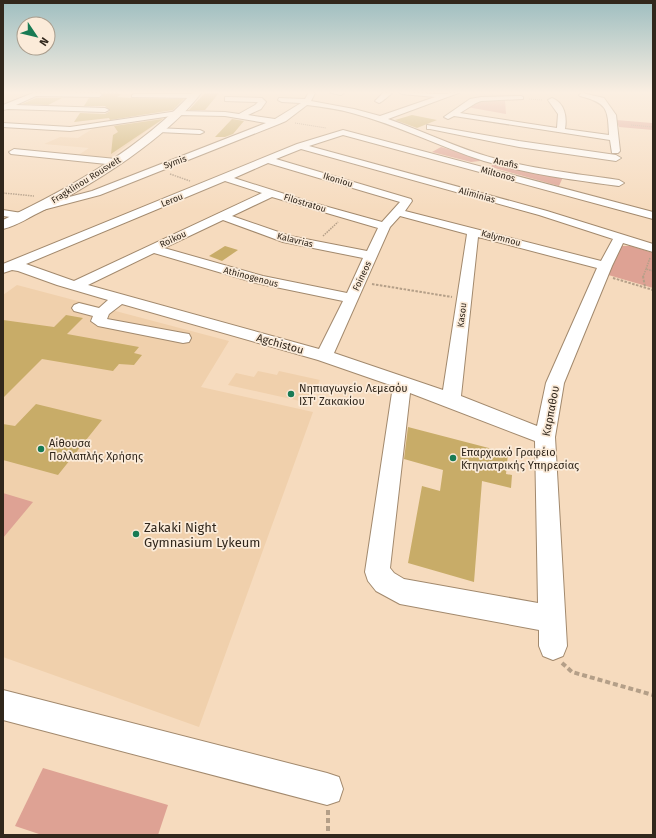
<svg xmlns="http://www.w3.org/2000/svg" width="656" height="838" font-family="'Fira Sans',sans-serif">
<rect width="100%" height="100%" fill="#f6dbbe"/>
<!-- built -->
<g fill="#f0d0ac">
<polygon points="167,116 110,158 77,156 89,148 44,144 60,137 78,138 97,126"/>
<polygon points="17,285 229,341 201,387 313,412 199,727 3,657 3,295"/>
<polygon points="258,371 277,375 279,371 320,380 309,403 228,385 236,373 254,377"/>
</g>
<!-- green -->
<g fill="#dea294">
<polygon points="500,99 505,100 506,114 467,107 475,101"/>
<polygon points="616,120 652,123 653,130 619,127"/>
<polygon points="441,147 478,158 480,161 471,162 432,152"/>
<polygon points="499,164 563,177 559,186 491,167 492,165"/>
<polygon points="621,246 631,246 653,253 653,288 605,274"/>
<polygon points="3,493 33,502 3,538"/>
<polygon points="43,768 168,805 158,835 42,835 15,826"/>
</g>
<!-- building -->
<g fill="#c8ac68">
<polygon points="100,92 120,92 118,94 122,94 117,97 132,98 184,99 173,110 110,120 109,118 74,122 80,113 105,114 110,111 105,106 84,106 89,98 99,98 103,96 103,95"/>
<polygon points="205,93 219,93 205,110 189,110"/>
<polygon points="36,98 62,98 48,105 22,104"/>
<polygon points="412,115 437,120 417,128 395,120"/>
<polygon points="163,119 160,121 111,154 113,135 118,132 114,126"/>
<polygon points="232,119 244,121 233,134 225,137 215,137"/>
<polygon points="225,246 238,250 222,261 209,256"/>
<polygon points="66,315 83,318 67,334 139,347 134,353 142,355 134,365 119,364 113,371 42,359 3,398 3,320 54,327"/>
<polygon points="36,404 102,420 58,475 3,460 3,424 15,426"/>
<polygon points="408,427 508,453 506,474 512,475 511,488 482,481 474,582 408,563 422,486 440,491 443,470 404,459"/>
</g>
<g fill="none" stroke-linecap="round" stroke-linejoin="round">
<defs>
<g id="minor">
<polygon points="51,92 99,93 102,95 99,97 36,96 16,105 105,108 109,110 105,112 8,109 3,110 3,105 33,93"/>
<path d="M309 92 315 93 311 101 354 109 380 116 435 97 402 94 399 92C414 92 428 94 443 94 449 94 455 92 461 92L388 119C423 131 457 148 493 158 534 169 577 174 619 180L624 183 619 186C574 180 528 174 484 161 440 147 398 125 352 113 338 109 323 107 307 105L286 121 279 124 100 195 39 211 35 210 33 208 35 206 92 191 266 123 225 116 178 115 70 131 3 127V123L70 127 178 111 225 112 239 114 255 105 258 102 225 101V97H228L262 98 266 102 261 109 248 115 275 119 301 103 282 102 278 100 279 98 305 99Z"/>
<polygon points="328,92 344,92 344,93 341,95"/>
<path d="M393 92C391 94 382 102 379 103L375 101 383 93Z"/>
<path d="M582 93 604 98 616 115 620 151 618 153H612L610 140 454 116 448 119 444 117 470 99 481 97 521 96 523 97V99L481 101 476 103 460 113 557 128 558 114 548 100 552 98C565 103 567 117 565 129L609 135C608 108 607 103 580 96L579 95Z"/>
<polygon points="134,94 194,94 197,96 194,98 132,97 132,95"/>
<polygon points="427,125 519,141 616,155 621,158 616,161 519,147 430,129 427,129"/>
<polygon points="156,128 200,130 204,132 200,134 159,132 155,130"/>
<path d="M343 130 653 212V219L343 135 309 146 547 211 653 244V252L623 243 612 266 564 383 555 437 567 646 563 656 553 660 543 656 539 646V630L400 604 376 591 368 581 365 572 393 386 318 360 122 304 109 314 107 319 183 333 189 334 191 338 189 342 183 343 98 326 91 321 93 316 74 311 72 308 74 305 79 303 99 308 108 300 57 285 18 271 12 270 3 273V264L297 144ZM301 149 539 215 613 239 601 261 405 211 412 201 411 199 276 159ZM268 163 400 202 382 222 310 202 234 178ZM225 181 262 193 74 281 26 264ZM272 197 378 228 367 251 290 236 232 216ZM400 216 467 234 443 390 334 353 390 227ZM223 220 283 242 363 258 347 293 263 276 164 248ZM478 237 597 268 546 383 537 426 461 396ZM154 253 256 283 343 301 319 349 88 285ZM410 393 535 441 538 603 404 579 394 573 390 568Z"/>
<polygon points="14,149 116,159 121,162 116,165 11,154 9,152"/>
<polygon points="3,210 28,214 30,216 28,218 24,219 3,216"/>
<polygon points="3,690 327,773 339,777 343,789 339,801 327,805 3,720"/>
</g>
<path id="major" d="M193 92H202C165 140 97 181 44 210 31 216 17 226 3 229V220C72 187 141 148 193 92Z"/>
</defs>
<!-- minor casing -->
<use href="#minor" stroke="#a2896d" stroke-width="2"/>
<!-- major casing -->
<use href="#major" stroke="#a2896d" stroke-width="2"/>
<!-- path-far3 -->
<g stroke="#b49f88" stroke-width="1" stroke-dasharray="1 1" stroke-linecap="butt">
<polyline points="529,99 542,100"/>
<polyline points="295,123 326,128"/>
<polyline points="631,125 653,127"/>
</g>
<!-- path-far2 -->
<g stroke="#b49f88" stroke-width="1.5" stroke-dasharray="1.5 1" stroke-linecap="butt">
<polyline points="170,174 190,181"/>
<polyline points="3,193 34,196"/>
<polyline points="323,236 338,222"/>
<polyline points="650,258 646,269 653,271"/>
<polyline points="643,277 646,269"/>
</g>
<!-- path-far1 -->
<g stroke="#b49f88" stroke-width="2" stroke-dasharray="2.5 1.5" stroke-linecap="butt">
<polyline points="643,276 645,287"/>
<polyline points="613,278 653,290"/>
<polyline points="372,284 452,297"/>
</g>
<!-- path -->
<g stroke="#b49f88" stroke-width="4" stroke-dasharray="5 3" stroke-linecap="butt">
<polyline points="562,663 572,672 653,695"/>
<polyline points="328,810 328,835"/>
</g>
<!-- minor -->
<use href="#minor" fill="#fff" fill-rule="evenodd"/>
<!-- major -->
<use href="#major" fill="#fff" fill-rule="evenodd"/>
</g>
<!-- sky -->
<linearGradient id="sky" x2="0" y2="1"><stop stop-color="#9ebec0"/><stop offset="0.44" stop-color="#fbefe2"/><stop offset="1" stop-color="#fbefe2" stop-opacity="0"/></linearGradient>
<rect width="656" height="210" fill="url(#sky)"/>
<!-- markers -->
<g fill="#187b54" stroke="#fbebd9" stroke-width="1.5">
<circle cx="291" cy="394" r="4"/>
<circle cx="41" cy="449" r="4"/>
<circle cx="453" cy="458" r="4"/>
<circle cx="136" cy="534" r="4"/>
</g>
<g text-anchor="middle" dominant-baseline="central" stroke-width="3.5" stroke-linejoin="round" paint-order="stroke">
<!-- far-street labels -->
<g font-size="9" fill="#31271c" stroke="#fbebd9">
<text transform="translate(175 162) rotate(-20)">Symis</text>
<text transform="translate(506 163) rotate(12)">Anafis</text>
<text transform="translate(498 174) rotate(15)">Miltonos</text>
<text transform="translate(86 180) rotate(-32)">Fragklinou Rousvelt</text>
<text transform="translate(338 180) rotate(17)">Ikoniou</text>
<text transform="translate(477 195) rotate(15)">Aliminias</text>
<text transform="translate(172 200) rotate(-22)">Lerou</text>
<text transform="translate(305 203) rotate(17)">Filostratou</text>
<text transform="translate(501 238) rotate(15)">Kalymnou</text>
<text transform="translate(173 239) rotate(-25)">Roikou</text>
<text transform="translate(295 240) rotate(14)">Kalavrias</text>
<text transform="translate(362 276) rotate(-65)">Foineos</text>
<text transform="translate(251 277) rotate(15)">Athinogenous</text>
<text transform="translate(462 315) rotate(-83)">Kasou</text>
</g>
<!-- street labels -->
<g font-size="11" fill="#31271c" stroke="#fbebd9">
<text transform="translate(280 344) rotate(16)">Agchistou</text>
<text transform="translate(551 411) rotate(-79)">Καρπαθου</text>
</g>
<!-- poi labels -->
<g font-size="11" fill="#31271c" stroke="#fbebd9" text-anchor="start">
<text x="299" y="388">Νηπιαγωγείο Λεμεσόυ<tspan x="299" dy="13">ΙΣΤ' Ζακακίου</tspan></text>
<text x="49" y="443">Αίθουσα<tspan x="49" dy="13">Πολλαπλής Χρήσης</tspan></text>
<text x="461" y="452">Επαρχιακό Γραφέιο<tspan x="461" dy="13">Κτηνιατρικής Υπηρεσίας</tspan></text>
</g>
<!-- near-poi labels -->
<g font-size="13" fill="#31271c" stroke="#fbebd9" text-anchor="start">
<text x="144" y="527">Zakaki Night<tspan x="144" dy="15">Gymnasium Lykeum</tspan></text>
</g>
</g>
<!-- border -->
<rect width="656" height="838" fill="none" stroke="#31271c" stroke-width="8"/>
<!-- north arrow -->
<g transform="translate(36 36) rotate(125)"><circle r="19" fill="#fbebd9" stroke="#aa9d8d"/>
<path d="M0-3L7 15L0 10L-7 15Z" fill="#187b54"/>
<text y="-6" font-size="11" font-weight="bold" text-anchor="middle" fill="#31271c">N</text>
</g>
</svg>
